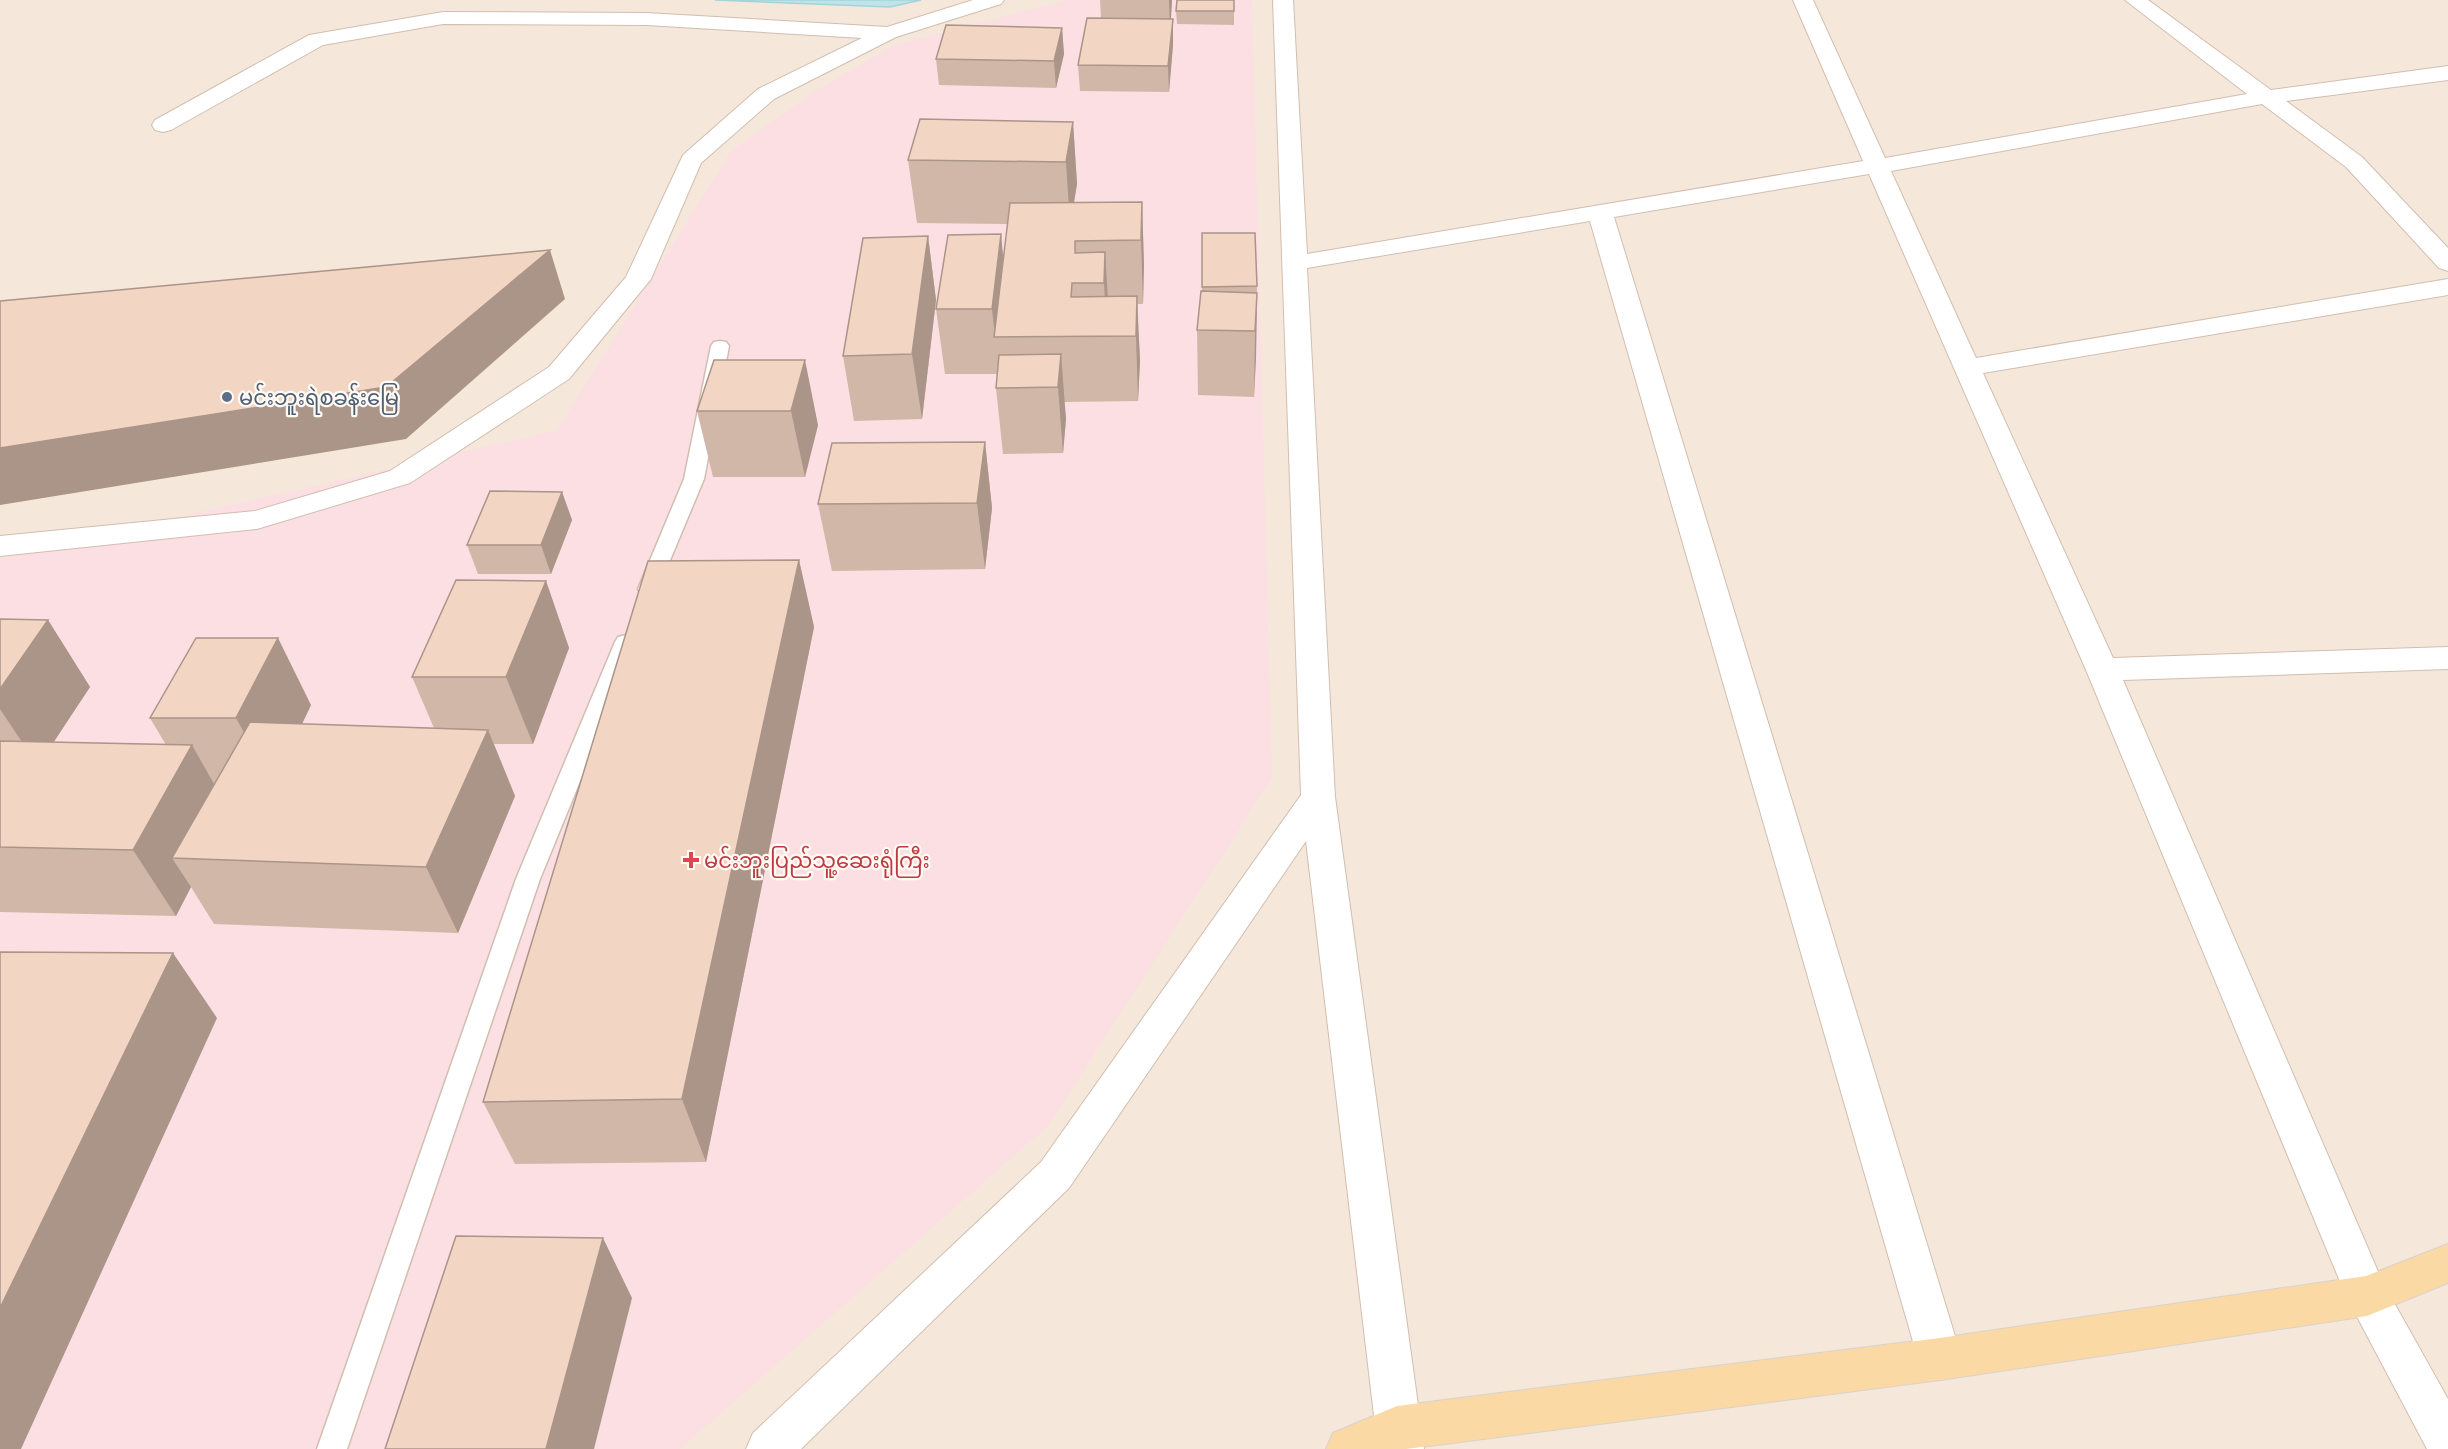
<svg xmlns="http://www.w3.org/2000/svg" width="2448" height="1449" font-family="'IBM Plex Sans','Noto Sans Myanmar',sans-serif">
<rect width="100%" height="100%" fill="#fdf6ec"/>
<!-- residential -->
<rect fill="#f5e8da" x="0" y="0" width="2448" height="1449"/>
<!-- medical -->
<polygon fill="#fbdfe3" points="1068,0 1252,0 1272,778 1048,1126 680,1449 0,1449 0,558 557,430 731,151 815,91 894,45"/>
<!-- water -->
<polygon fill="#bfe3e8" stroke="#a5d3da" stroke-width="1.5" points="715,0 921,0 890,7"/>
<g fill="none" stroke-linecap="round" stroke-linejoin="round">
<defs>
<g id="lane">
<polygon points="720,341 726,342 729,346 704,479 658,589 655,594 648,596 641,594 638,589 684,479 711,346 714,342"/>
<polygon points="626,635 634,637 637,642 540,879 347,1449 317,1449 516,879 615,642 618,637"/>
</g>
<g id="street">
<polygon points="973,0 1004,0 1001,4 896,37 774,99 701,163 651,279 569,379 410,483 257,529 0,556 0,536 255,511 390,471 549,367 626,277 683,155 758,89 862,38 646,25 443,24 323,45 171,130 163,132 155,130 152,125 155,120 309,35 443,12 646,13 887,27"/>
<polygon points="1273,0 1293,0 1307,254 1863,161 1793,0 1813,0 1885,158 2247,94 2125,0 2148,0 2271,90 2448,66 2448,80 2286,101 2362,157 2448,248 2448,271 2439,268 2346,167 2262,104 1891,171 1976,358 2448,279 2448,295 1983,373 2113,658 2448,647 2448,669 2123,680 2383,1283 2448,1399 2448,1449 2427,1449 2346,1296 2086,670 1869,174 1614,217 1962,1359 1956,1374 1940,1380 1924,1374 1918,1359 1590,221 1307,268 1335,797 1424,1449 1378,1449 1306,841 1069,1188 801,1449 746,1449 753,1433 1041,1162 1301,795"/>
</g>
<polygon id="primary" points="2448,1244 2448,1283 2367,1316 1940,1380 1406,1449 1326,1449 1333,1433 1397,1406 1940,1338 2366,1276"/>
</defs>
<!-- lane casing -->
<use href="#lane" stroke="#d1beb0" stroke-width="3"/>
<!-- street casing -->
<use href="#street" stroke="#d1beb0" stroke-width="2"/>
<!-- primary casing -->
<use href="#primary" stroke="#dad1cd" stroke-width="2"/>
<!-- lane -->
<use href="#lane" fill="#fff" fill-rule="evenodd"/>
<!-- street -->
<use href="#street" fill="#fff" fill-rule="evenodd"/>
<!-- primary -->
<use href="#primary" fill="#fbd9a5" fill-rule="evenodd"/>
</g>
<!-- wall -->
<g fill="#d1b7a8">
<polygon points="1100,0 1172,0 1171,19 1173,19 1173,45 1169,92 1080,91 1078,65 1101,18"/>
<polygon points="1234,0 1234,25 1177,24 1176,11"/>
<polygon points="1062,28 1064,54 1056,88 939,85 936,59"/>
<polygon points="1073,122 1077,184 1074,203 1142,202 1144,265 1143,304 1137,304 1140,361 1138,401 1064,402 1066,419 1063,453 1003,454 996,388 997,374 945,374 936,309 1001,234 1003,261 1008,224 917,223 908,160"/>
<polygon points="1202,233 1257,286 1256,357 1254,397 1198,395 1197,330 1202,291"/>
<polygon points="928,236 936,300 922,419 854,421 843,356"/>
<polygon points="714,360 818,425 805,477 713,477 697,411"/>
<polygon points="985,442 992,508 985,569 832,571 818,504"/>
<polygon points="562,492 572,520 551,574 478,574 467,545"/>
<polygon points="799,560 814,627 706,1162 515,1164 483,1102"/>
<polygon points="546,581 569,648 533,744 494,744 515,796 458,933 214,924 191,887 176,916 0,912 0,619 48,620 90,687 53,742 166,745 150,718 311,705 302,724 434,728 412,677"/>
</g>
<!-- shaded-wall -->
<g fill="#aa9588">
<polygon points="1169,0 1172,0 1170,33"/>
<polygon points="1173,19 1173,45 1169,92 1168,66"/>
<polygon points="1062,28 1064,54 1056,88 1054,61"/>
<polygon points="1073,122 1077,184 1070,225 1066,162"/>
<polygon points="1142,202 1144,265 1143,304 1141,240"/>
<polygon points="1001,234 1007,298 995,337 992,309"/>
<polygon points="928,236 936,300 922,419 912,354"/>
<polygon points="550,250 565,299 406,439 0,505 0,448"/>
<polygon points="1105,252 1109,316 1107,336 1104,283"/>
<polygon points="1257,293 1256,357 1254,397 1255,331"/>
<polygon points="1137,296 1140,361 1138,401 1136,336"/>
<polygon points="1061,354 1066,419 1063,453 1058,387"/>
<polygon points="805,360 818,425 805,477 791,411"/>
<polygon points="985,442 992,508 985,569 977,503"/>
<polygon points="562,492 572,520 551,574 541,545"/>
<polygon points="799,560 814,627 706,1162 682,1099"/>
<polygon points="546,581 569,648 533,744 506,677"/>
<polygon points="48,620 90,687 38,766 0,709 0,689"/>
<polygon points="278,638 311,705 273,785 236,718"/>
<polygon points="488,730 515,796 458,933 426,867"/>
<polygon points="192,745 230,812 172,858 191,887 176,916 133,850"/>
<polygon points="173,953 217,1018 21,1449 0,1449 0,1308"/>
<polygon points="603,1238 632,1298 594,1449 546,1449"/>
</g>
<!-- building -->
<g fill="#f3d5c3" stroke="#aa9588" stroke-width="1.5">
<polygon points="1177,0 1234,0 1234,11 1176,11"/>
<polygon points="1087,18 1173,19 1168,66 1078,65"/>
<polygon points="946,25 1062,28 1054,61 936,59"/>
<polygon points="920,119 1073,122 1066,162 908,160"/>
<polygon points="1142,202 1141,240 1075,241 1075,253 1105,252 1104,283 1072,283 1071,297 1137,296 1136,336 994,337 1010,203"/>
<polygon points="1202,233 1255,233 1257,286 1202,287"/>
<polygon points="1001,234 992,309 936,309 948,235"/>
<polygon points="928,236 912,354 843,356 863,238"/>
<polygon points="550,250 386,387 0,448 0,301"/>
<polygon points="1201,291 1257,293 1255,331 1197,330"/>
<polygon points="1061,354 1058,387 996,388 999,355"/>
<polygon points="714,360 805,360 791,411 697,411"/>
<polygon points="985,442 977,503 818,504 832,443"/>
<polygon points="490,491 562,492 541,545 467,545"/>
<polygon points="799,560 682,1099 483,1102 648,561"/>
<polygon points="456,580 546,581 506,677 412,677"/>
<polygon points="0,619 48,620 0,689"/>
<polygon points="196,638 278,638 236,718 150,718"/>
<polygon points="250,722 488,730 426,867 172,858"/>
<polygon points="0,741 192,745 133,850 0,847"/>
<polygon points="0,952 173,953 0,1308"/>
<polygon points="456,1236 603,1238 546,1449 385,1449"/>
</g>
<!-- markers -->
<circle fill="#5c6f8a" stroke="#fffaf3" stroke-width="2" cx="227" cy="397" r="6"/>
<path fill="#e0444e" stroke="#fffaf3" stroke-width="2" d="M688 851h6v6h6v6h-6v6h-6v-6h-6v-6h6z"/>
<g text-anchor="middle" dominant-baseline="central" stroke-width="4.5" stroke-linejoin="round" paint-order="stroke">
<!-- service labels -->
<g font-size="21" fill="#4e5e75" stroke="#fffaf3" text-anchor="start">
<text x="239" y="397">မင်းဘူးရဲစခန်းမြေ</text>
</g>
<!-- health labels -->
<g font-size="21" fill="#be3a42" stroke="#fffaf3" text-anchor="start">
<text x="704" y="860">မင်းဘူးပြည်သူ့ဆေးရုံကြီး</text>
</g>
</g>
</svg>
